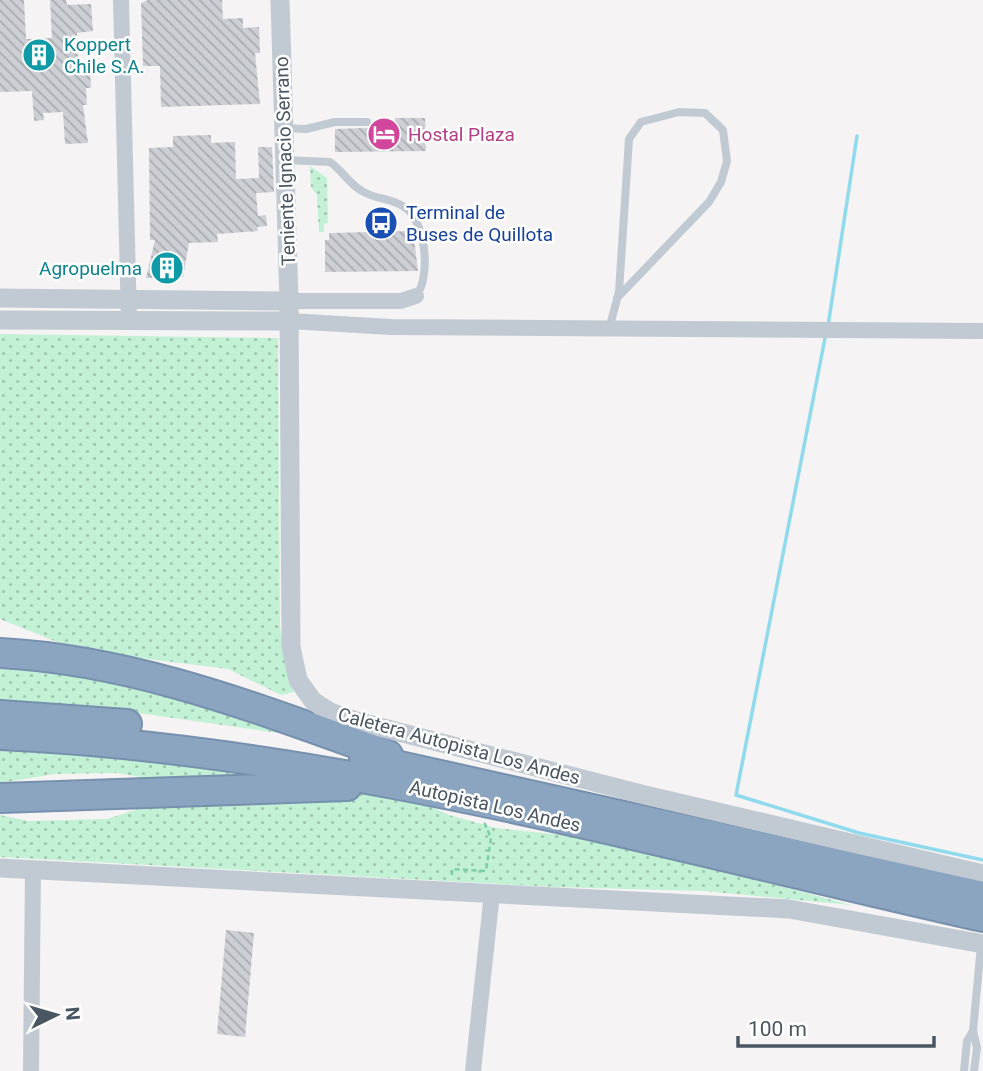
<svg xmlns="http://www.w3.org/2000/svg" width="983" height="1071" font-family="Roboto,sans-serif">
<defs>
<pattern id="grass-dots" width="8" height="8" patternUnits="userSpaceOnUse" patternTransform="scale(1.75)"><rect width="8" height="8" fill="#c3f1d5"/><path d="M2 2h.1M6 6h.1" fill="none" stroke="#a0c6b0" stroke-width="1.8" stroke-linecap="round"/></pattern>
<pattern id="building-back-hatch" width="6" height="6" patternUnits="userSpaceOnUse" patternTransform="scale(1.75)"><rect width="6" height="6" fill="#cdcfd5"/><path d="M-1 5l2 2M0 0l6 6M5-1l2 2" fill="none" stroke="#a8abb0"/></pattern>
</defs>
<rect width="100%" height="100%" fill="#f5f3f3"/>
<!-- grass -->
<g fill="url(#grass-dots)">
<polygon points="310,166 327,178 328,223 324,224 324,232 319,232 317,195 311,187"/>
<polygon points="0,334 278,338 280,628 289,680 294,692 281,695 228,669 77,650 0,619"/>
<polygon points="0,668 51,668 206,699 292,735 110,709 0,704"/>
<polygon points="0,744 68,747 281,777 156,780 118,773 55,774 0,783"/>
<polygon points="361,791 415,799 449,815 496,828 580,837 672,857 851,905 705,891 554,887 0,857 0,815 28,821 107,819 182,795"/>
</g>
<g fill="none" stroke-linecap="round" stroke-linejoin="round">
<!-- stream -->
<g stroke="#90daee" stroke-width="3.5">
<polyline points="828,326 857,136"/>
<polyline points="826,333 736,795 859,833 983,860"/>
</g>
</g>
<!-- building -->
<g fill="url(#building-back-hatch)">
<polygon points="0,0 24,0 26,39 52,38 50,0 66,0 67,5 91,4 93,31 77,33 79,69 90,69 91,88 86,88 87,105 83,105 88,143 65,144 63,112 43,113 44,120 34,121 32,91 0,92"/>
<polygon points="148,0 222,0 223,19 243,18 243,28 259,27 260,53 255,53 260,104 161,107 160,66 143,66 141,3"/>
<polygon points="395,118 425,118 426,151 335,152 335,129 395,127"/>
<polygon points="211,135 211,143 235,142 236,179 259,178 258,147 272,147 274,192 256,193 258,216 266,215 267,226 257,227 258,231 217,234 218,242 189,243 183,277 146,278 155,240 150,240 149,148 173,147 173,136"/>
<polygon points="413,231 418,271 325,272 325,240 329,240 329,233"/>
<polygon points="226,930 254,933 245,1037 217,1034"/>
</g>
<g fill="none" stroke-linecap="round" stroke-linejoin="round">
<defs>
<g id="motorway">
<path d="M0 653C136 660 261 710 388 755"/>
<polyline points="0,715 127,724"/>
<path d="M0 735C334 750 658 844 983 917"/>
<polyline points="364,758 983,896"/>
<polyline points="0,798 347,786"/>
</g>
</defs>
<!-- motorway casing -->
<use href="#motorway" stroke="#7690ad" stroke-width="32"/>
<!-- path -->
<polyline stroke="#7ad0a6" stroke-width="2.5" stroke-dasharray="5 3.5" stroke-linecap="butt" points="452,875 452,869 486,871 491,838 484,822"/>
<!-- service -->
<g stroke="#c1cad2" stroke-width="8">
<polyline points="284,128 306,129 335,122 367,122"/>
<path d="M285 160 330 162C342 170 349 184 362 191 376 200 394 198 407 209 426 225 431 277 416 296"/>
<polyline points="609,329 619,292 629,139 641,122 679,112 705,113 723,130 727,161 721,182 709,202 617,298"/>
<polyline points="964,1071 967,1041 973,1031"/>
<polyline points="974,1071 977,1048 973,1031 981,945"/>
</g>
<!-- minor -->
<g stroke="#c1cad2" stroke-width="16">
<polyline points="121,0 129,321"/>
<polyline points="289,301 401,301 416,296"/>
<polyline points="289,321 391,327 983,331"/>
<polyline points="31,1071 33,869"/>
<polyline points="473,1071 492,893"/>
</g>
<!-- tertiary -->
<g stroke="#c1cad2" stroke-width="19">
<polyline points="280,0 289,301 291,647 298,680 313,701 330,712 356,721 645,795 983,874"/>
<polyline points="0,298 289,301"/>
<polyline points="0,320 289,321"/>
<polyline points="0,868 789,909 983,944"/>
</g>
<!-- motorway -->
<use href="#motorway" stroke="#8ba5c1" stroke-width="28"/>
</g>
<!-- icons -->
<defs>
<symbol id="building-disc" viewBox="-11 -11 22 22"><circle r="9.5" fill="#0f9aa8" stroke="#fff"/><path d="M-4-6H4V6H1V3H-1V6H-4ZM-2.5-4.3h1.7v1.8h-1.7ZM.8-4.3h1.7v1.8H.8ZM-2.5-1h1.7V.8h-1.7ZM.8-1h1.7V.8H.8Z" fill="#fff"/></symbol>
<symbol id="hotel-disc" viewBox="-11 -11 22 22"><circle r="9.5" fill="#d1479c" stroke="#fff"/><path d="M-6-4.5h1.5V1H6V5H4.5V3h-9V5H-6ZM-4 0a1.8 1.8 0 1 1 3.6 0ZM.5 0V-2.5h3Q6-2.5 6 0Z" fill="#fff"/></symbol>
<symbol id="bus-disc" viewBox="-11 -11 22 22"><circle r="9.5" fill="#1a4fb4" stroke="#fff"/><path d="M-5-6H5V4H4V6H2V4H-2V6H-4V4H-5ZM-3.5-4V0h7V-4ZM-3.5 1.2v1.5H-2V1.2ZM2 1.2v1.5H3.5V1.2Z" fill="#fff"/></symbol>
</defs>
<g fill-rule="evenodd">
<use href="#building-disc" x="20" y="36" width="38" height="38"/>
<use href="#hotel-disc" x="365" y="115" width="38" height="38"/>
<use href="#bus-disc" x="362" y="204" width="38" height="38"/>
<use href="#building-disc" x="148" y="249" width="38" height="38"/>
</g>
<g text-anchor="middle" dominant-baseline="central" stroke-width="5" stroke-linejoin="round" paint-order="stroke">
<!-- culture labels -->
<g font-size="19" fill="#0d838f" stroke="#fff" text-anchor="start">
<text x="64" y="44">Koppert<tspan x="64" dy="22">Chile S.A.</tspan></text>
<text x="142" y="268" text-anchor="end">Agropuelma</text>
</g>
<!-- hotel labels -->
<g font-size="19" fill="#b23c85" stroke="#fff" text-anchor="start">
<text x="408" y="134">Hostal Plaza</text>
</g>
<!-- street labels -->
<g font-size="19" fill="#4a5661" stroke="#fff">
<text transform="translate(285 161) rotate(-92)">Teniente Ignacio Serrano</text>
<text transform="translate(459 746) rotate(15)">Caletera Autopista Los Andes</text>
<text transform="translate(495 806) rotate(13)">Autopista Los Andes</text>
</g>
<!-- transit labels -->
<g font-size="19" fill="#164399" stroke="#fff" text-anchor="start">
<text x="406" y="212">Terminal de<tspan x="406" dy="22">Buses de Quillota</tspan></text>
</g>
</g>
<!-- north arrow -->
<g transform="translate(56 1015) rotate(85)" stroke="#ffffff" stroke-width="5" paint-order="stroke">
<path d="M0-5L12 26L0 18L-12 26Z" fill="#4a5661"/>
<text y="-10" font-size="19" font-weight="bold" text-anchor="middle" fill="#4a5661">N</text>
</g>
<!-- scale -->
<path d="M738 1036v10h196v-10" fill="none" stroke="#4a5661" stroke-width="3.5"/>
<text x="748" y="1036" font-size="21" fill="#4a5661" stroke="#ffffff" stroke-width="5" paint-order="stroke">100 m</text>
</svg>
